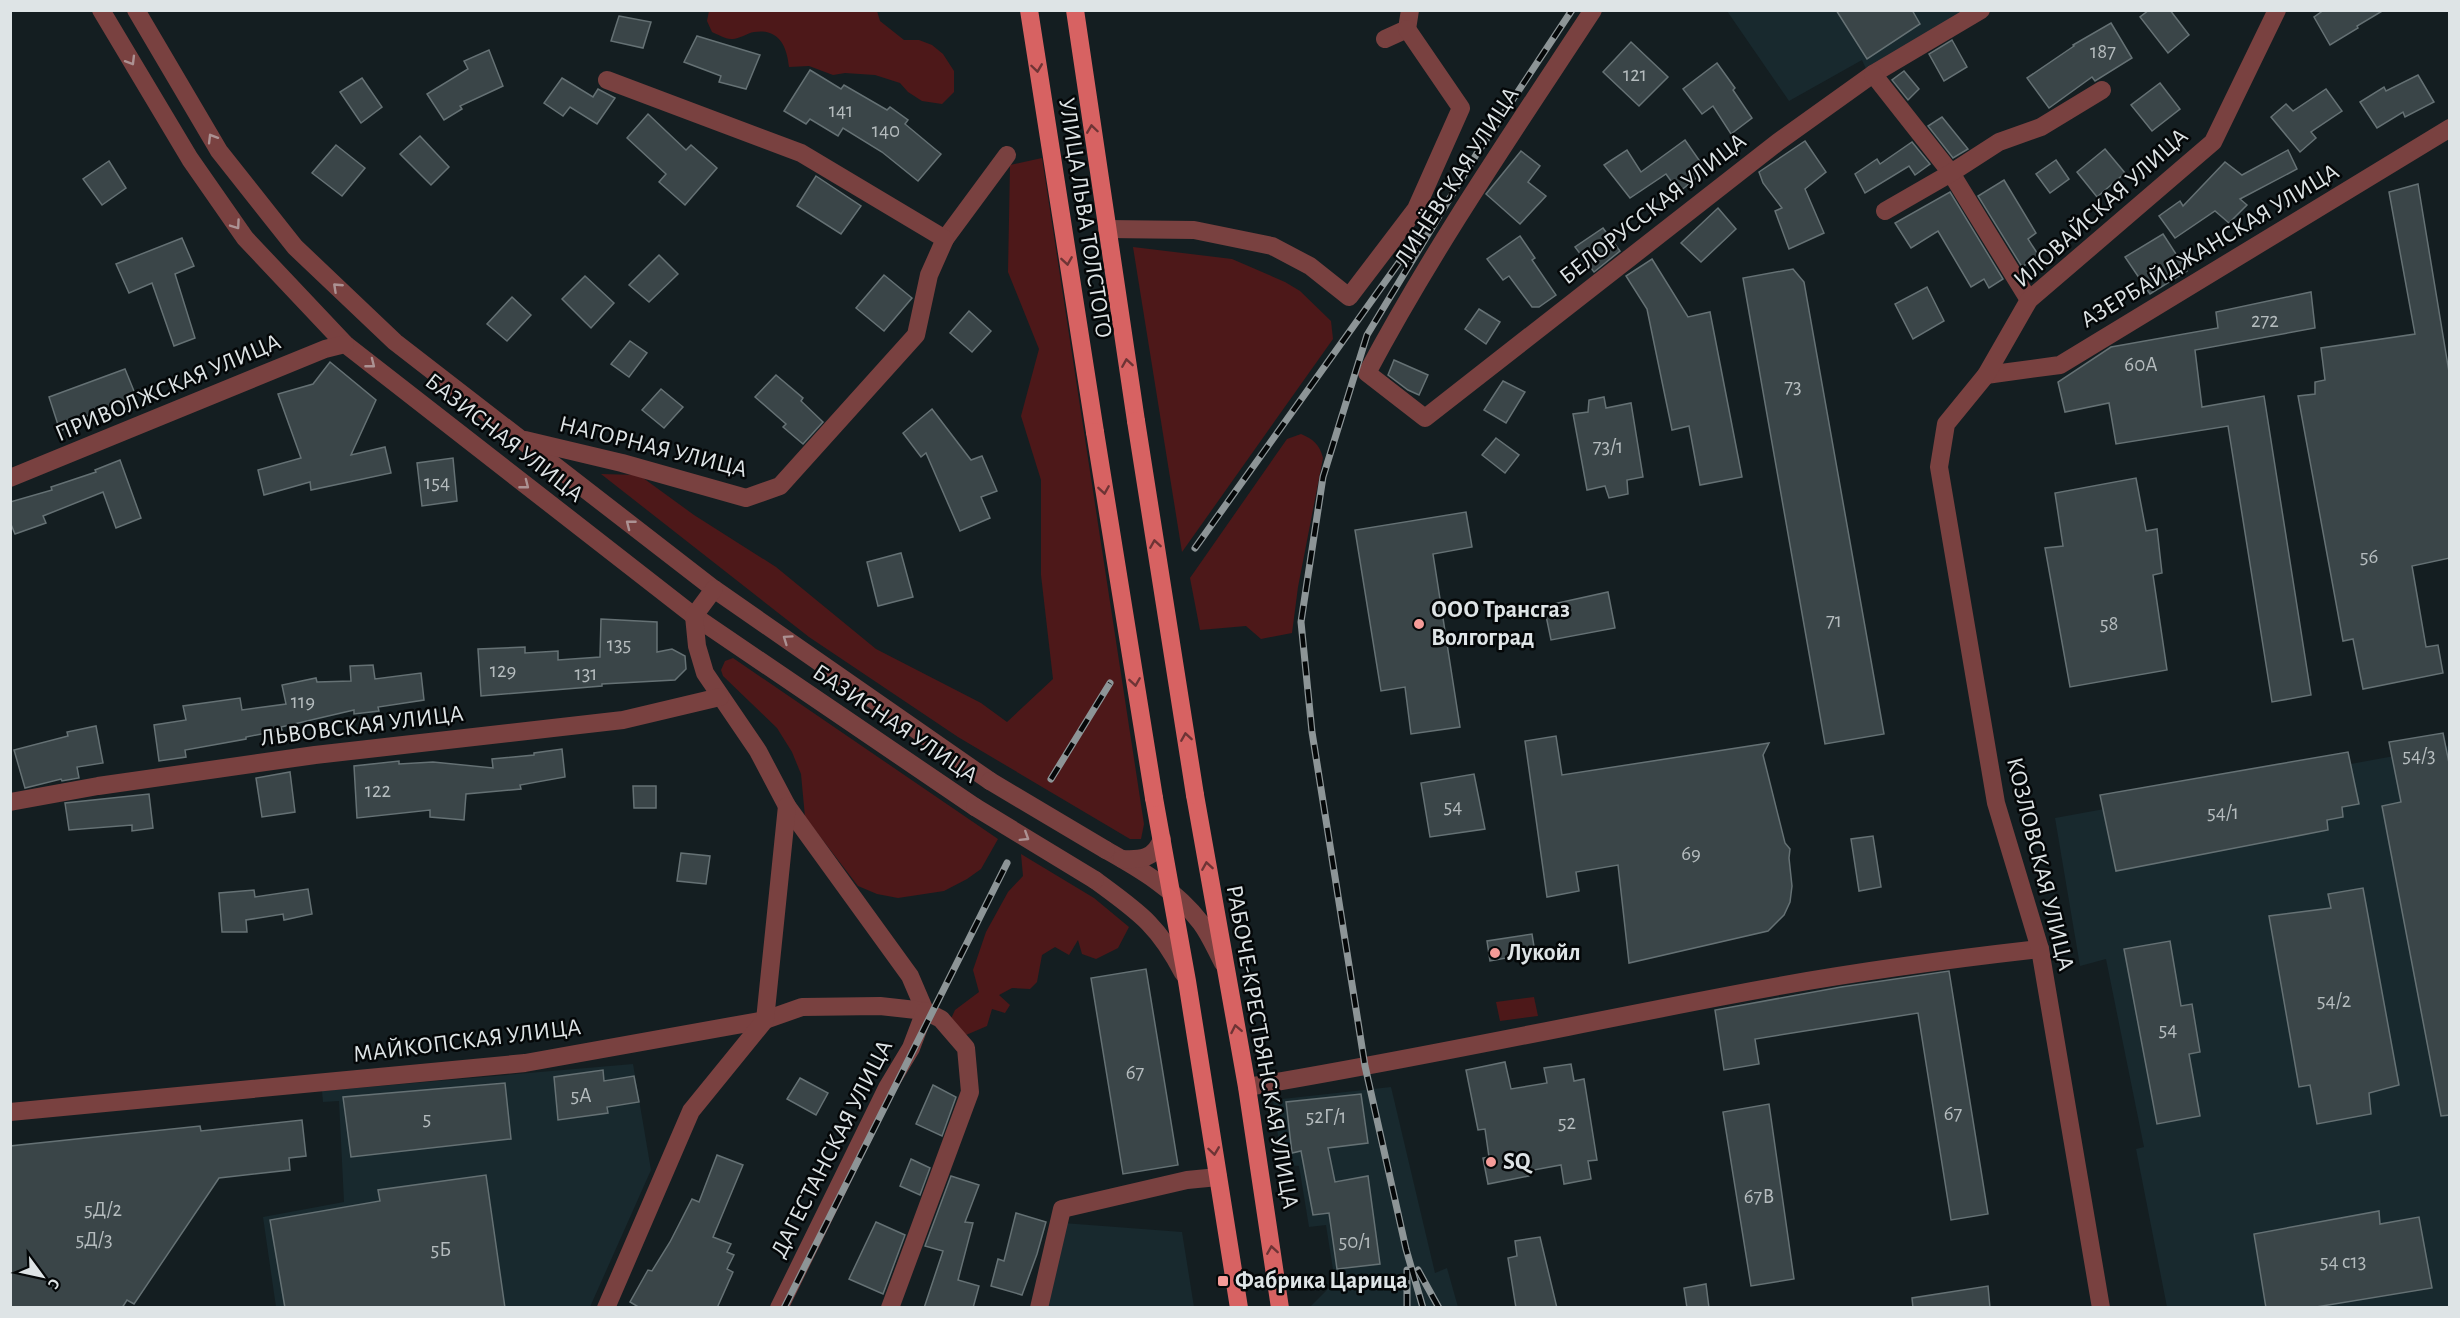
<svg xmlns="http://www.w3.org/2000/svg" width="2460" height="1318" font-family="'Alegreya Sans',sans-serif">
<rect width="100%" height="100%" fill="#141e21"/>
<!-- built -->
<g fill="#18292e">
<polygon points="1727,11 1965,11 1866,69 1862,60 1789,101"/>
<polygon points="2449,746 2449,1307 2167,1307 2136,1149 2144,1147 2106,959 2080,966 2055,818"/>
<polygon points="633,1064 651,1170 590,1307 276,1307 263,1217 344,1202 339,1101 323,1102 322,1091"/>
<polygon points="1391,1087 1435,1273 1447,1268 1458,1307 1310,1307 1335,1282 1326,1225 1309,1227 1299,1166 1282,1165 1273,1100"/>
<polygon points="1063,1223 1182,1232 1194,1307 1046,1308"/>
</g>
<!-- green -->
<g fill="#4d1819">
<path d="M709 11H877L880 21 904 40H919L932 45 943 54 954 71V92L942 104 922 101 908 92 900 83 875 75 845 73 833 75 809 66 789 67C787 45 778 28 754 32 747 33 738 40 731 39 725 39 717 34 712 32L707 21Z"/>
<polygon points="1042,158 1144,824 1141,839 1130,839 958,737 809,637 601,474 639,475 694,515 776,567 876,649 981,703 1007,722 1053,679 1041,575 1041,480 1021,416 1039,349 1008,272 1010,165"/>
<polygon points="1133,247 1232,259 1285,282 1300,291 1331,321 1333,339 1182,552"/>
<path d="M1301 434C1313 439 1320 445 1323 458L1298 587 1292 633 1261 639 1246 626 1200 630 1190 578 1287 439Z"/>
<polygon points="733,658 998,839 981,869 967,879 944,891 898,898 877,894 858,886 805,817 801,774 792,752 777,728 723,676 721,670 725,661"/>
<polygon points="1021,854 1094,898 1129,927 1118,948 1096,959 1082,954 1078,940 1069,955 1055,947 1042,955 1037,982 1030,989 1012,988 999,995 1010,1005 1005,1013 992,1009 987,1026 966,1035 950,1021 955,1010 979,992 973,970 986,932 1008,892 1023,876"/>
<polygon points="1534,997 1538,1016 1500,1021 1496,1002"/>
</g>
<!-- building -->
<g fill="#3a4548" stroke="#657174" stroke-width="1.5">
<polygon points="1836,10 1912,10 1920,24 1867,59"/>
<polygon points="2149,10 2170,10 2189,35 2168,53 2140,17"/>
<polygon points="2324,10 2384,10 2357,26 2358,28 2330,45 2314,17"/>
<polygon points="619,16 651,22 643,48 611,41"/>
<polygon points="2111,23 2132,58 2095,81 2092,77 2049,108 2027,78 2074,46 2073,45"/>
<polygon points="697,36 760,55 746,89 719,82 721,76 684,62"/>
<polygon points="1952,40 1967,67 1944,81 1929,54"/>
<polygon points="1631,42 1668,77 1639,106 1603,72"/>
<polygon points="489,50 503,86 460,106 462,109 444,120 427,94 468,69 464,61"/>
<polygon points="1717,63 1735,88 1733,90 1752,118 1731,134 1713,106 1702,114 1683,89"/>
<polygon points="810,70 841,89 844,85 887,110 890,107 908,120 905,124 941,154 918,181 882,152 843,128 838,136 810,119 806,124 784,111"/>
<polygon points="1904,71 1919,89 1908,100 1892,80"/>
<polygon points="2418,75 2434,102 2405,117 2403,112 2377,128 2360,102 2384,87 2386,91"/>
<polygon points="362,78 382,107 361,123 340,92"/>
<polygon points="562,78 593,97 598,89 615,98 597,124 570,107 563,116 544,103"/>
<polygon points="2160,83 2180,109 2152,131 2131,105"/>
<polygon points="2326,89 2342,111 2311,132 2316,138 2300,152 2271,117 2286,104 2293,111"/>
<polygon points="648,114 686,150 691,145 717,168 685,205 659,182 666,174 627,138"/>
<polygon points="1942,117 1968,149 1953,158 1928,126"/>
<polygon points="420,136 449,167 431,185 400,154"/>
<polygon points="1685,140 1706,170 1679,192 1666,174 1630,198 1604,165 1627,150 1641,172"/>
<polygon points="1805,141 1826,172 1805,189 1824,233 1789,249 1775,211 1782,208 1763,183 1759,172"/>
<polygon points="1912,142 1930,164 1915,175 1909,166 1865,193 1855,174 1877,159 1880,164"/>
<polygon points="336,145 365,168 342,196 312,173"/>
<polygon points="2105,149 2125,173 2097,197 2077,172"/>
<polygon points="2288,150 2297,169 2240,199 2247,205 2229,223 2215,211 2175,238 2159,216 2180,201 2183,206 2225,162 2242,175"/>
<polygon points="1521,151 1540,166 1528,182 1546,196 1520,224 1486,194"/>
<polygon points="2056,160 2069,179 2050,193 2036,174"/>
<polygon points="109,161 126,188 102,205 83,179"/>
<polygon points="816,176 861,206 841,234 797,206"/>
<polygon points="2004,180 2036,233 2028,239 2039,256 2022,267 1978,196"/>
<polygon points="2418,184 2450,378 2450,558 2412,566 2426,647 2438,645 2443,673 2363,689 2353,639 2343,641 2298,396 2315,394 2315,382 2325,380 2321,348 2415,334 2389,192"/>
<polygon points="1950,192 2003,279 1989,288 1984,279 1971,287 1938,231 1911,248 1895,223"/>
<polygon points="1718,208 1736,229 1701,262 1681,243"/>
<polygon points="1603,228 1620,251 1594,272 1575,247"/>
<polygon points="2163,234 2187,271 2150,294 2125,257"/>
<polygon points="1520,236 1535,258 1532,260 1556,295 1539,307 1532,307 1509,276 1503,280 1487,259"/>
<polygon points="182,238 194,266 175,274 195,338 174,346 152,283 129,293 116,264"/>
<polygon points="659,255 678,274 649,302 629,285"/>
<polygon points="1652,259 1688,317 1710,312 1742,477 1700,485 1689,426 1672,430 1647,309 1626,276"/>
<polygon points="1793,269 1804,282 1884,734 1825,744 1743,278"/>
<polygon points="884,275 912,298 884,331 856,308"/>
<polygon points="585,276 614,303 591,328 562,299"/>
<polygon points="1927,287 1944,321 1913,339 1895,304"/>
<polygon points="2311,292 2315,328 2195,350 2202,407 2264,396 2311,695 2272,702 2228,426 2116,444 2109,403 2065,412 2058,382 2111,347 2218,328 2216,312"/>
<polygon points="512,297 531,315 507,341 487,324"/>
<polygon points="1479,309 1500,322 1486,344 1465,329"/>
<polygon points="969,311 991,331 972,352 950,333"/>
<polygon points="630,341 647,353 629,377 611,364"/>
<polygon points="1394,360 1428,375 1419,395 1408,390 1388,375"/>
<polygon points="330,362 376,400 351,455 385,447 391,473 311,490 310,482 264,495 258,470 301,458 278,394 313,384"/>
<polygon points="125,369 136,396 87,416 88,419 60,431 49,397"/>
<polygon points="776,375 803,398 801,401 823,422 803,444 783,427 786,424 755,397"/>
<polygon points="1503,381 1525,392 1506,423 1484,410"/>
<polygon points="661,389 683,407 664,428 642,410"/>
<polygon points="1604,397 1606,408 1631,403 1643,477 1627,480 1628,494 1609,498 1605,486 1587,490 1573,414 1588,412 1589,400"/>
<polygon points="932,409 971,460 982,456 997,491 981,497 990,518 960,531 926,453 921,457 903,433"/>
<polygon points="1496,438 1519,455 1505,473 1482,455"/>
<polygon points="453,458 457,501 422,506 417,463"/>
<polygon points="120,460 141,518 116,528 103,492 43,516 46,523 15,534 10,522 10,502 52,490 51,487 96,472 95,470"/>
<polygon points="2136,478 2146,531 2157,529 2162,573 2153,575 2167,670 2070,687 2045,548 2063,546 2055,493"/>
<polygon points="1466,512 1472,547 1433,554 1460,727 1411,734 1405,687 1381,691 1355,530"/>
<polygon points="901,553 913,597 878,606 867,562"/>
<polygon points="1608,592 1615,628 1551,640 1544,606"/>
<polygon points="601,619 657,622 657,652 672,649 685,656 686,669 675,680 602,684 602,686 481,696 478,649 525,647 525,653 558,651 558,660 600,657"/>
<polygon points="373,665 375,679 421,673 424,700 378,707 379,711 354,714 354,710 281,727 282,730 246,737 246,739 185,750 186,757 159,761 154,725 186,720 183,706 240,698 242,710 286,704 282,685 316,678 317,682 351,681 350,666"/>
<polygon points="96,726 103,763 77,767 79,778 62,781 61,779 25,788 14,750 68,736 67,732"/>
<polygon points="2443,733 2450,768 2450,1115 2441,1116 2382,806 2401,802 2389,742"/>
<polygon points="1556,736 1562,775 1769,743 1763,755 1785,843 1790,849 1789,858 1792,886 1790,902 1784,915 1768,931 1629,963 1618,865 1576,872 1579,891 1547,897 1525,741"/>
<polygon points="562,749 565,777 520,785 521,789 466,794 464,820 430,817 430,810 357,818 354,766 399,761 399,764 433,762 493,768 492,759 534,755 534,753"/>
<polygon points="2348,752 2359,804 2342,807 2343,817 2327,820 2328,830 2116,871 2100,795"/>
<polygon points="290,772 295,812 262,817 256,778"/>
<polygon points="1474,774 1485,829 1430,837 1421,783"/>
<polygon points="633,786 656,786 656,808 634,808"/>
<polygon points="149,794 153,828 132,831 132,825 69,830 65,803"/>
<polygon points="1873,836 1881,887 1859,891 1851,839"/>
<polygon points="681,853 710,856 706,884 677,881"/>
<polygon points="2363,888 2399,1085 2369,1093 2371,1114 2317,1124 2310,1085 2299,1087 2269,916 2331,908 2328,894"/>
<polygon points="308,889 312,914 284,920 283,914 246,920 247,932 222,932 219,893 254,890 255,897"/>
<polygon points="1532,934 1535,953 1490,961 1487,941"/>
<polygon points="2170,941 2181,1006 2192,1004 2200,1052 2189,1054 2200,1116 2157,1124 2124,949"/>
<polygon points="1146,969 1178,1165 1123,1174 1091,978"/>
<polygon points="1949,971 1988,1214 1951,1220 1918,1013 1755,1039 1759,1064 1724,1070 1715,1010 1841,987"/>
<polygon points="1505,1062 1511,1089 1547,1083 1544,1068 1571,1064 1574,1081 1584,1079 1597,1160 1588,1161 1591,1179 1564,1184 1561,1165 1528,1171 1529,1176 1488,1184 1483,1158 1489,1157 1485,1129 1478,1130 1466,1070"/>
<polygon points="603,1070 604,1081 634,1076 639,1102 607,1107 608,1113 558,1120 554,1077"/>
<polygon points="800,1078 828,1093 816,1115 787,1099"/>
<polygon points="505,1083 511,1139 351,1157 343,1097"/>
<polygon points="933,1085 956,1097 942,1136 916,1124"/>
<polygon points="1361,1094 1368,1143 1328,1148 1335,1182 1368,1176 1380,1264 1337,1269 1329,1213 1313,1215 1301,1151 1292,1153 1286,1102"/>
<polygon points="1769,1104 1794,1279 1751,1286 1723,1112"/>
<polygon points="302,1120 306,1156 289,1158 290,1170 219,1178 134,1304 127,1300 122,1308 10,1308 10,1146 200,1126 201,1131"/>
<polygon points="717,1155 743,1165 713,1237 731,1244 727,1252 734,1255 727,1269 733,1272 717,1308 640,1308 630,1302 648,1270 652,1271 670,1242 692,1199 699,1202"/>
<polygon points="911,1159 930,1168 920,1195 900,1186"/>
<polygon points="486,1175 505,1308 285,1308 270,1220 380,1201 378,1190"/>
<polygon points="951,1176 979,1185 965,1222 973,1223 958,1280 979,1286 973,1308 924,1308 943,1251 925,1246"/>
<polygon points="2379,1211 2380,1224 2419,1217 2432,1288 2310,1308 2266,1308 2254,1234"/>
<polygon points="1016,1213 1046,1222 1037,1254 1022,1295 991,1286 998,1259 1004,1261"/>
<polygon points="876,1222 905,1235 883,1294 849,1279"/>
<polygon points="1540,1237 1557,1308 1516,1308 1508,1258 1517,1256 1515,1241"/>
<polygon points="1706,1284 1709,1308 1687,1308 1684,1288"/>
<polygon points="1988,1286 1990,1308 1913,1308 1912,1298"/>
</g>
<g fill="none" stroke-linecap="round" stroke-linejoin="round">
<!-- minor -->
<g stroke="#794140" stroke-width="18">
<polyline points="101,10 190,159 245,238 345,344 694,616 975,807"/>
<polyline points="136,10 219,151 295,247 395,342 714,589 990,781"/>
<path d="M1593 10C1515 129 1434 247 1367 373L1425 418 1778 142 1873 74 1981 10"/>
<polyline points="1385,39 1407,29 1410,10"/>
<polyline points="1873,74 1951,173 2029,300"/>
<polyline points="1885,211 1951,173 1999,142 2041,127 2102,90"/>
<polyline points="1107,229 1194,230 1272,246 1310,266 1349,297 1416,209 1461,108 1407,29"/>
<polyline points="945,239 1007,155"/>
<polyline points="1986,375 2060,365 2450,128"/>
<polyline points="525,440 622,463 746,498 780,486 916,335 929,275 945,239 801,153 607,80"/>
<polyline points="10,478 325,349 345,344"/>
<polyline points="714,589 694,616 697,646 705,673 758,751 787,806 910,976 925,1011"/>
<polyline points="10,802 98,786 315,755 623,720 720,697"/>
<path d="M1106 850C1140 869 1177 891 1201 923 1210 935 1216 950 1223 963"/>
<path d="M1122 859C1141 860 1154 859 1162 839"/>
<path d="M1095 880C1137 911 1158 924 1183 973"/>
<path d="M1247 1087C1405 1061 1563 1027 1720 997 1826 976 1933 961 2040 949"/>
<polyline points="10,1112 525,1063 765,1020 802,1007 880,1006 925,1011 941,1019 966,1048 970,1092 890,1308"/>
<polyline points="606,1308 691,1111 765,1020 787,806"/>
<polyline points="779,1308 887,1088 911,1048 925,1011"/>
<polyline points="1039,1308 1062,1209 1187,1180 1218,1177"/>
<polyline points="2101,1308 2040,949 1996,803 1939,467 1946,424 1986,375 2029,300 2213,142 2277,10"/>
</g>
<!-- major -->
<g stroke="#d76262" stroke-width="18">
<polyline points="1029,10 1095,432"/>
<polyline points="1075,10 1136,421"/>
<polyline points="1195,795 1247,1087 1280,1308"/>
<polyline points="1154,798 1187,981 1239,1308"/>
</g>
<defs>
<g id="rail">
<polyline points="1195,548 1420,233"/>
<polyline points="1051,779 1110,683"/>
<polyline points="1418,1270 1439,1308"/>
<polyline points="784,1308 1007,863"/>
<polyline points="1407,1308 1407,1270"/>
<polyline points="1423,1308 1406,1249 1365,1066 1312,732 1301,622 1323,477 1367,335 1476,155 1572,10"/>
</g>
</defs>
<!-- rail casing -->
<use href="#rail" stroke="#8d9597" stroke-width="7"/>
<!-- rail -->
<use href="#rail" stroke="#040708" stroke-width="4.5" stroke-dasharray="14" stroke-linecap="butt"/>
<!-- minor-bridge -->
<g stroke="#794140" stroke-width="18">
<polyline points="990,781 1106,850"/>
<polyline points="975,807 1095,880"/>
</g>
<!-- major-bridge -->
<g stroke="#d76262" stroke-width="18">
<polyline points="1136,421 1195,795"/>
<polyline points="1095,432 1154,798"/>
</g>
</g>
<!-- one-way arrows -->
<defs><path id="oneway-chevron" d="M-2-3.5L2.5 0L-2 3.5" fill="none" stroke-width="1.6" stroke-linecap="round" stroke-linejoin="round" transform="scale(1.5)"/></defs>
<g stroke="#ac9293">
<use href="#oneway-chevron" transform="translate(131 61) rotate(59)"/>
<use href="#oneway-chevron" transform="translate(212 138) rotate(-121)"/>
<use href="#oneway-chevron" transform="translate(236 225) rotate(55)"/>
<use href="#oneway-chevron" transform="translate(337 287) rotate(-137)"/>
<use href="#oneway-chevron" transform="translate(371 364) rotate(38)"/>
<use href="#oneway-chevron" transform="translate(525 485) rotate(38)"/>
<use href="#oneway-chevron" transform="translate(630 524) rotate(-142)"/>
<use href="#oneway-chevron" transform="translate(787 639) rotate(-145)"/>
<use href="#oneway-chevron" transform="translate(1025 837) rotate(32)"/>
</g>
<g stroke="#6e3435">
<use href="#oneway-chevron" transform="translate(1037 68) rotate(82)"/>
<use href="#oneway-chevron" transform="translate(1092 129) rotate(-98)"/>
<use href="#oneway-chevron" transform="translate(1067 261) rotate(81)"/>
<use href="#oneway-chevron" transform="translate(1127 363) rotate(-99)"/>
<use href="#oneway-chevron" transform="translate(1104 490) rotate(81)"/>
<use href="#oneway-chevron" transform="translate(1155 544) rotate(-99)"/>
<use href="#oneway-chevron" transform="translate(1135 682) rotate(81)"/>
<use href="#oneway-chevron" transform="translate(1186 737) rotate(-99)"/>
<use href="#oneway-chevron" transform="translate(1207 866) rotate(-99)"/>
<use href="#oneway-chevron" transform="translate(1236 1029) rotate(-101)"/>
<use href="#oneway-chevron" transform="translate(1214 1151) rotate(82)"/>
<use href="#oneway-chevron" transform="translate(1272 1250) rotate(-99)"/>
</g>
<!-- markers -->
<g fill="#f59b98" stroke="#040708" stroke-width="2">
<circle cx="1419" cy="624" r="6"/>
<circle cx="1495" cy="953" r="6"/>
<circle cx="1491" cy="1162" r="6"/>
<rect x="1217" y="1275" width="12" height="12" rx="3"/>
</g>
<g text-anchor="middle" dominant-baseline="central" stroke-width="5" stroke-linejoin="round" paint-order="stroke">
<!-- number labels -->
<g font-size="21" fill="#b5bcbe">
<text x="2103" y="51">187</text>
<text x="1635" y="74">121</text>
<text x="841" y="110">141</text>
<text x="886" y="130">140</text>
<text x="2265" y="320">272</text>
<text x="2141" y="364">60А</text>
<text x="1793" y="386">73</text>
<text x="1608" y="446">73/1</text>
<text x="437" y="482">154</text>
<text x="2369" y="556">56</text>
<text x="1834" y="620">71</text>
<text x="2109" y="623">58</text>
<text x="619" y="644">135</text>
<text x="503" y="670">129</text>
<text x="586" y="673">131</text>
<text x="303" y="701">119</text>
<text x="2419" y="755">54/3</text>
<text x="378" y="790">122</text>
<text x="1453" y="806">54</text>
<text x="2223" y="812">54/1</text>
<text x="1691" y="853">69</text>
<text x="2334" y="1000">54/2</text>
<text x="2168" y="1029">54</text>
<text x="1135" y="1072">67</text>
<text x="581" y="1095">5А</text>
<text x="1953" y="1113">67</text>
<text x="1326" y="1116">52Г/1</text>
<text x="427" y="1118">5</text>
<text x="1567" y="1122">52</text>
<text x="1759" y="1196">67В</text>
<text x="103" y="1209">5Д/2</text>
<text x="94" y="1239">5Д/3</text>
<text x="1355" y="1241">50/1</text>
<text x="441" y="1249">5Б</text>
<text x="2343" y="1261">54 с13</text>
</g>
<!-- street labels -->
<g font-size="24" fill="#dee4e6" stroke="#040708">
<text transform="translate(1457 177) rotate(-57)">ЛИНЁВСКАЯ УЛИЦА</text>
<text transform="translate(2101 208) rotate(-42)">ИЛОВАЙСКАЯ УЛИЦА</text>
<text transform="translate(1653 209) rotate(-38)">БЕЛОРУССКАЯ УЛИЦА</text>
<text transform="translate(1085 218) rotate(81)">УЛИЦА ЛЬВА ТОЛСТОГО</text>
<text transform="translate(2210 246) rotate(-31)">АЗЕРБАЙДЖАНСКАЯ УЛИЦА</text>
<text transform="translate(168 388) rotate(-23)">ПРИВОЛЖСКАЯ УЛИЦА</text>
<text transform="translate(504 438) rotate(38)">БАЗИСНАЯ УЛИЦА</text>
<text transform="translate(653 447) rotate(14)">НАГОРНАЯ УЛИЦА</text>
<text transform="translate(895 724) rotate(34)">БАЗИСНАЯ УЛИЦА</text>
<text transform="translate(362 726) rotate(-7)">ЛЬВОВСКАЯ УЛИЦА</text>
<text transform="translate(2040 864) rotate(76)">КОЗЛОВСКАЯ УЛИЦА</text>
<text transform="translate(467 1041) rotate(-7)">МАЙКОПСКАЯ УЛИЦА</text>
<text transform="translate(1262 1047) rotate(80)">РАБОЧЕ-КРЕСТЬЯНСКАЯ УЛИЦА</text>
<text transform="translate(832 1149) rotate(-63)">ДАГЕСТАНСКАЯ УЛИЦА</text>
</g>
<!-- poi labels -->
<g font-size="24" font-weight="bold" fill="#dee4e6" stroke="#040708" text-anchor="start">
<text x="1431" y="610">ООО Трансгаз<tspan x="1431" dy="28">Волгоград</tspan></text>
<text x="1507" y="953">Лукойл</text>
<text x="1503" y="1162">SQ</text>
<text x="1235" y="1281">Фабрика Царица</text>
</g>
</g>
<!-- border -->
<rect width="2460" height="1318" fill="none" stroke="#dee4e6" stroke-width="24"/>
<!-- north arrow -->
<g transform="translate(42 1276) rotate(123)" stroke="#040708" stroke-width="4.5" paint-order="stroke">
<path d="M0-4.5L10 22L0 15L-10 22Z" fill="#dee4e6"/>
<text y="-9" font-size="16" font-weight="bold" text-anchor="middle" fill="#dee4e6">С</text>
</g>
</svg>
